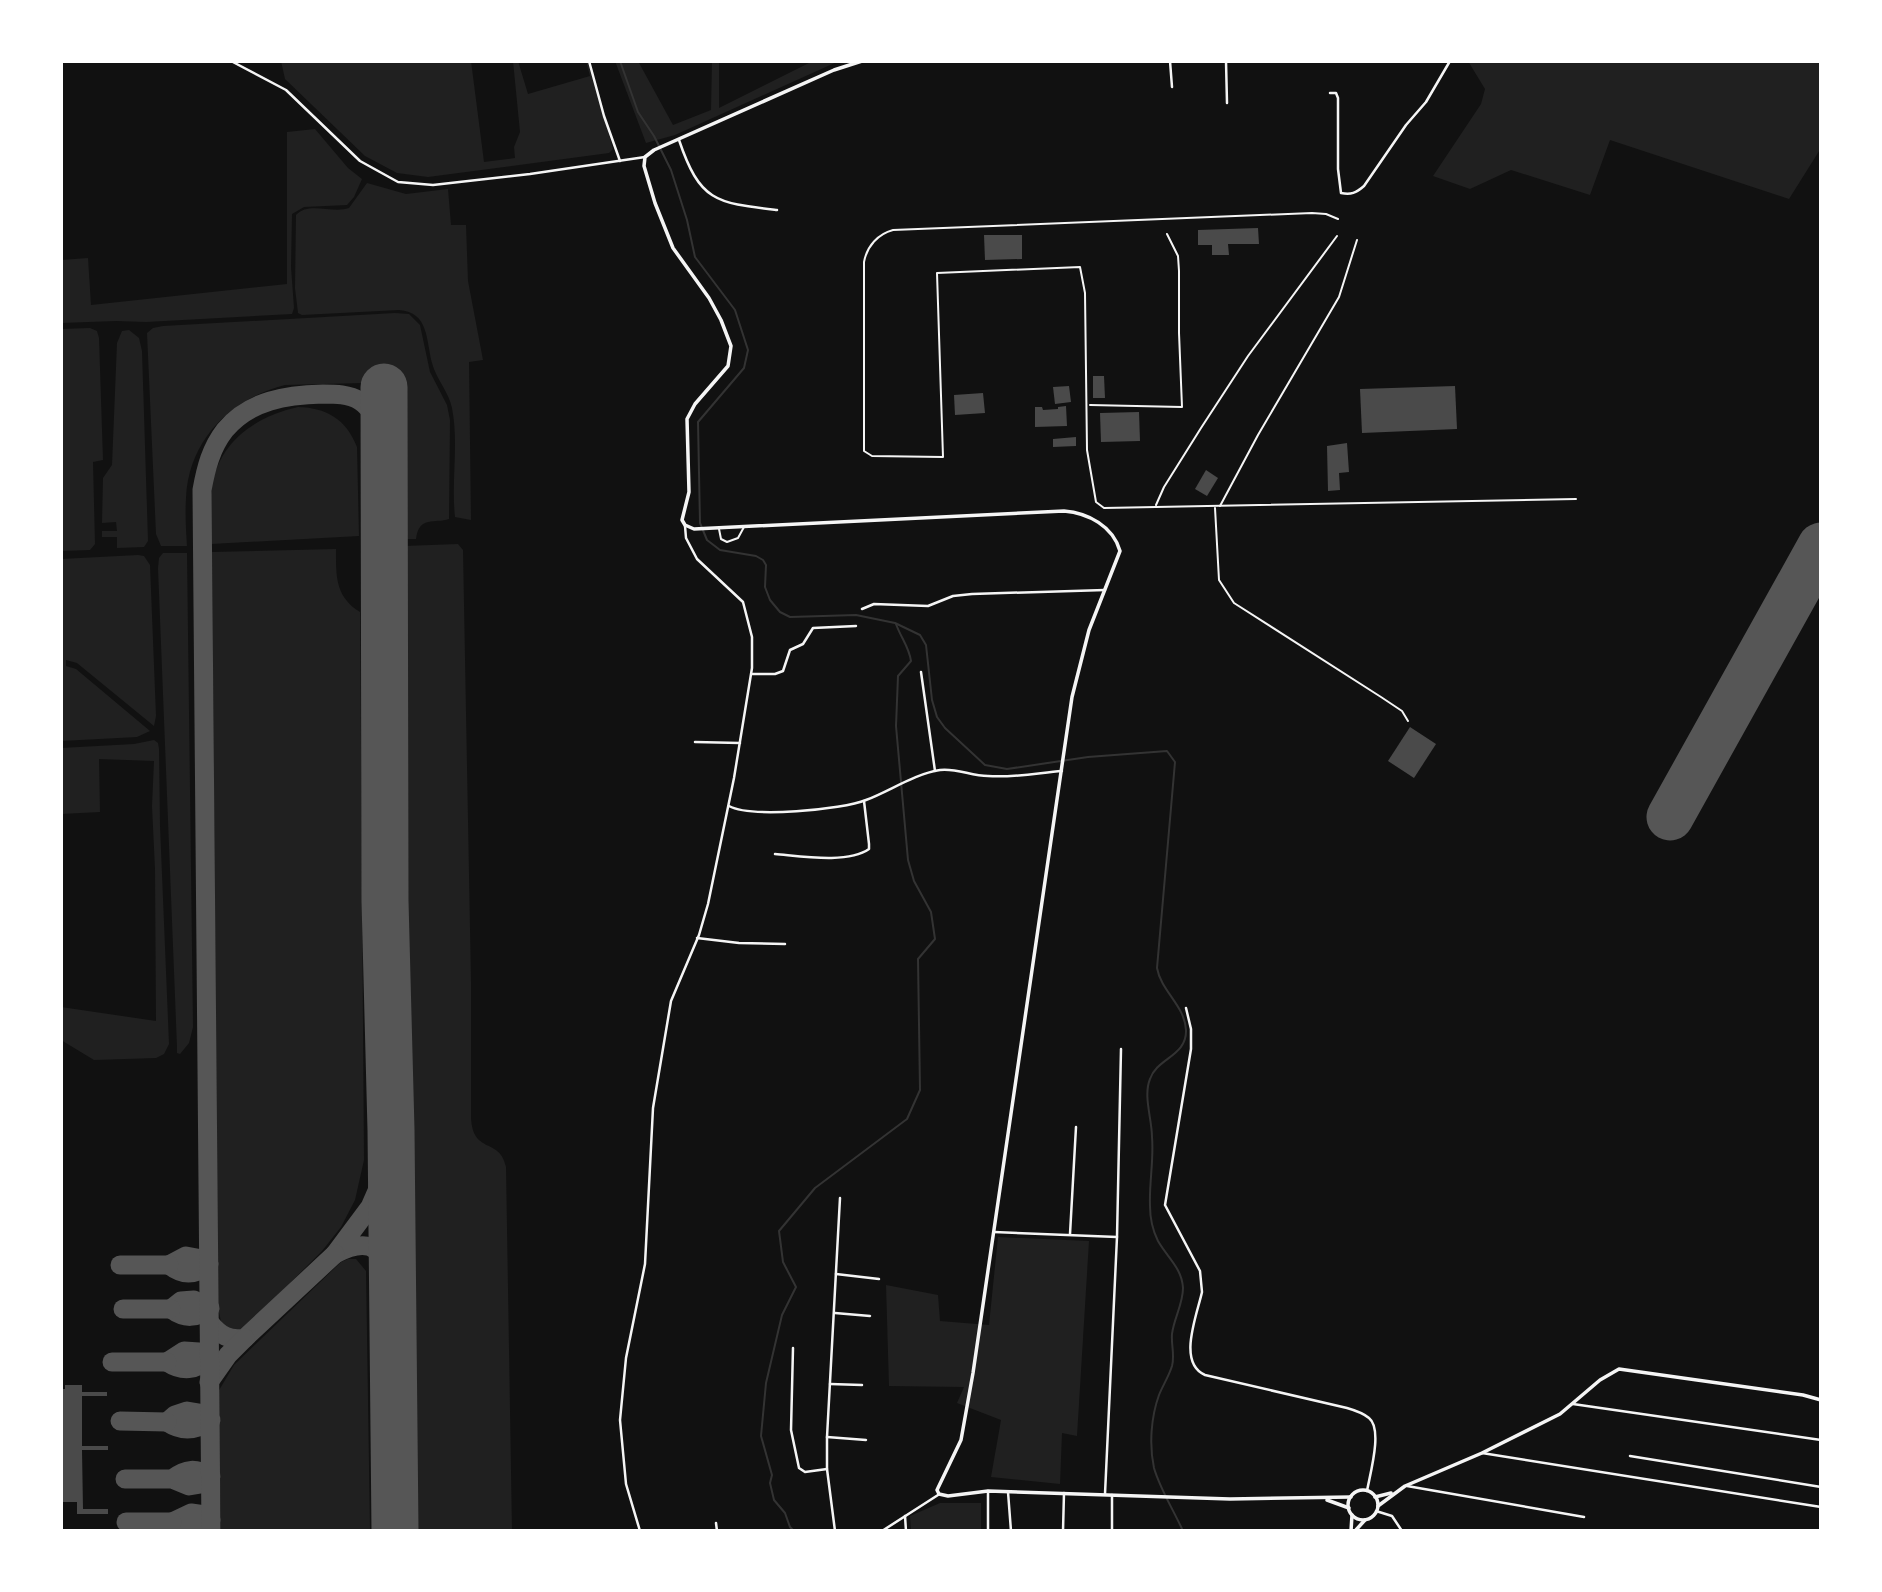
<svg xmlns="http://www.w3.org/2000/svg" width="1882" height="1592" font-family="Commissioner,sans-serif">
<rect width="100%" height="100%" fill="#111"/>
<!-- green -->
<g fill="#202020">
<polygon points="281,61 471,61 484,162 515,158 514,147 520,132 513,61 518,61 528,94 590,76 586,61 589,61 613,149 609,153 428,177 397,173 365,156 285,79"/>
<polygon points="615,61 638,61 673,125 711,110 712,61 719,61 719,108 813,61 839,61 675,135 646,143"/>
<polygon points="1468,61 1821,61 1821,148 1789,199 1610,140 1590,195 1511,170 1470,189 1433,176 1481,104 1485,89"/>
<polygon points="315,129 348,168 362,179 354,197 347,205 304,207 292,214 291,267 294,308 292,314 146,322 116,321 61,323 61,260 88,258 91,305 287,284 287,132"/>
<path d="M367 183 406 194 448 189 451 225H466L468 281 483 360 469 362 471 520 455 517C451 481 459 444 452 408 449 392 436 379 432 363 426 340 429 312 399 310L302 315 298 313 295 288 296 215C309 201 332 214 349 208Z"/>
<path d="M395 313 409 314 420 325 430 372 447 405 450 420 449 519C435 524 419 515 416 539H404L402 382 285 385C231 399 189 439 186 498 185 514 186 530 187 546H161L156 534 147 333 153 328 163 326Z"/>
<polygon points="90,328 97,331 99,338 103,460 93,462 95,544 90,550 61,551 61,329"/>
<polygon points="129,330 139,338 142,351 148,541 144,547 117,548 117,537 102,537 102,531 117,531 116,522 102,523 103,478 112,465 117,343 122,331"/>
<path d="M298 407C327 408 346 419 357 447L359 536 211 544C211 528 209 511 211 494 215 445 253 417 298 407Z"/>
<path d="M458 544 463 550 471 982V1118C473 1155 500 1137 506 1167L512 1531H413L404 546Z"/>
<path d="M336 549C336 576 335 596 360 612L364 1160 355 1200 341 1227 322 1251 245 1328 232 1332 222 1326 218 1308 212 552Z"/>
<polygon points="163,553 187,553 193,1027 189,1043 180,1054 177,1053 177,1047 158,568 159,558"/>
<polygon points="138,555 144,556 150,565 156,716 154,726 77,663 66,660 66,666 76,669 150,731 137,737 61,741 61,559"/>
<polygon points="154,740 158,743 159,749 160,826 169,1044 164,1054 156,1058 94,1060 61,1040 61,1007 156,1021 155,869 152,806 154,761 99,759 100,812 61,814 61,748 134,744"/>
<polygon points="998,1237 1089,1241 1077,1436 1062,1433 1060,1484 991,1477 1001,1420 957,1403 964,1387 889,1386 886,1285 938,1295 940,1321 989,1325"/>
<polygon points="348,1259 356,1259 366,1271 370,1531 221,1531 218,1392 234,1365 341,1262"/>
<polygon points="940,1503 981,1503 981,1531 911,1531 910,1516"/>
</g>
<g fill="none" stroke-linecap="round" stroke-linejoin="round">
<!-- stream -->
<g stroke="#333" stroke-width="2">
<path d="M620 61 638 112 654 136 671 170 687 220 695 257 735 310 748 350 744 368 698 422 700 523 707 540 720 550 756 556 763 560 766 565 765 587 770 600 780 612 790 617 856 615 895 623 920 635 926 645 932 700 937 717 945 728 985 765 1007 769 1088 757 1167 751 1175 762 1157 968C1161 991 1185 1006 1186 1030 1187 1056 1157 1058 1150 1079 1143 1096 1152 1119 1152 1137 1154 1160 1149 1183 1150 1206 1150 1218 1153 1231 1158 1241 1167 1257 1182 1268 1183 1288 1183 1304 1174 1318 1172 1334 1171 1345 1175 1355 1172 1366 1169 1376 1163 1385 1159 1395 1151 1417 1149 1445 1154 1468 1160 1489 1174 1511 1183 1531"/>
<path d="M794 1531 790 1527 785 1513 774 1500 770 1483 772 1475 761 1436 766 1383 782 1315 796 1287 783 1262 779 1231 815 1188 907 1119 920 1090 918 959 935 939 931 912 914 881 908 860 896 726 898 676 911 661C909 647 901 638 896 624"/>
</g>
<!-- taxiway -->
<g stroke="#565656" stroke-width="19">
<path d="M391 1130 377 1191 370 1207 335 1254C376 1233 384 1253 393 1289"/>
<path d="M186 1256 202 1259 209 1264C195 1276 183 1276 169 1265Z"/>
<polyline points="120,1265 169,1265"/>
<path d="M194 1300 210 1308C197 1319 184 1319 171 1309L181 1301Z"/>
<polyline points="123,1309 171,1309"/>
<path d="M210 1323C220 1335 229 1341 245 1338L335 1254"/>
<path d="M184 1351 199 1352 209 1358C196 1371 182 1372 167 1362Z"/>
<polyline points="112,1362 167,1362"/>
<polyline points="209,1382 228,1355 245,1338"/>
<path d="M187 1411 199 1413 211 1420C196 1431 182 1432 167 1422L175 1415Z"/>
<polyline points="120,1421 167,1422"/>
<path d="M125 1479H172L189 1486 201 1484 211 1476C196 1468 186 1468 172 1479"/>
<path d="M191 1513 205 1515 211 1520C201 1532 184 1531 172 1522Z"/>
<polyline points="126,1522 172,1522"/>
<path d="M211 1531 202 490C206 468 211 448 225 430 250 400 287 395 323 394 335 394 349 394 360 401 374 410 379 427 385 441"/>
</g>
<!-- runway -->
<g stroke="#565656" stroke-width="47">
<polyline points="384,387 385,901 391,1130 395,1531"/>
<polyline points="1670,817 1821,546"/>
</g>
</g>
<!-- building -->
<g fill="#4a4a4a">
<polygon points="1258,228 1259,244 1228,244 1229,255 1212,255 1212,245 1198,245 1198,230"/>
<polygon points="984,235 1022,235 1022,259 985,260"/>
<polygon points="1093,376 1104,376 1105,398 1093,398"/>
<polygon points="1069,386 1071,402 1055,404 1053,387"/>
<polygon points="1455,386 1457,429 1362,433 1360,389"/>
<polygon points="983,393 985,413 955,415 954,395"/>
<polygon points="1066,406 1067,426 1035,427 1035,407 1042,407 1043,410 1058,409 1058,407"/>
<polygon points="1139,412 1140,441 1101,442 1100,413"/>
<polygon points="1076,437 1076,446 1053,447 1053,439"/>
<polygon points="1347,443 1349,472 1339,473 1340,490 1328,491 1327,446"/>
<polygon points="1206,470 1218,478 1207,496 1195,489"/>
<polygon points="1410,727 1436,744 1414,778 1388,761"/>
<polygon points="65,1385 82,1385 82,1392 107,1392 107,1396 82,1396 82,1446 108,1446 108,1450 82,1450 83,1509 108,1509 108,1514 77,1514 77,1502 61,1502 61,1389 65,1389"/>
</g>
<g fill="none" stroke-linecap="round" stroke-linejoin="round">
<!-- service -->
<g stroke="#f5f5f5" stroke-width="2">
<path d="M1338 219 1326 214 1312 213 893 230C878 234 867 246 864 262V451L872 456 943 457 937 273 1080 267 1085 293 1087 450 1096 502 1104 508 1576 499"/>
<polyline points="1090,405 1182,407 1179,333 1179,271 1178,256 1167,234"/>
<polyline points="1156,505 1164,487 1201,428 1248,356 1337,236"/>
<polyline points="1220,506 1258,435 1339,297 1357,240"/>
<polyline points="1215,508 1219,580 1234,603 1381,697 1402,711 1408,721"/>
<polyline points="719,529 721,539 727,542 738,538 744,527"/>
</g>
<!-- minor -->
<g stroke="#f5f5f5" stroke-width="2.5">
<polyline points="231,61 286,90 360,161 398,182 433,185 530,174 645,157"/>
<polyline points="589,61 604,116 620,161"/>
<polyline points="1170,61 1172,87"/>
<polyline points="1226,61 1227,103"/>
<path d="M1330 93H1336L1338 98V169L1341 193C1351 195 1356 193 1364 186L1406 125 1426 102 1450 61"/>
<path d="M679 140C700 202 716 203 777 210"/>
<polyline points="862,609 874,604 928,606 953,596 972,594 1105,590"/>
<polyline points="921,672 935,771"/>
<polyline points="752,674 775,674 783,671 790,650 803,644 813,628 856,626"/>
<polyline points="695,742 740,743"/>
<path d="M729 806C750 818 842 810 866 800 890 791 914 774 940 770 957 768 971 776 988 776 1012 778 1038 773 1062 771"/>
<path d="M775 854C800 856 848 864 869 849V844L864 801"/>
<polyline points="697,938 739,943 785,944"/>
<path d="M1186 1008 1191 1029V1049L1165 1205 1200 1271 1202 1292C1197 1315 1177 1363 1205 1375L1347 1408C1354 1410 1363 1413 1369 1418 1383 1429 1370 1474 1367 1491"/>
<polyline points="994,1232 1117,1237"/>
<polyline points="1070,1234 1076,1127"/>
<polyline points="836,1274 879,1279"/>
<polyline points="835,1313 870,1316"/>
<polyline points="793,1348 791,1430 799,1468 805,1472 827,1469"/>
<polyline points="830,1384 862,1385"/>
<polyline points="1573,1404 1821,1440"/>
<polyline points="827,1437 866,1440"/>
<polyline points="1482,1453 1821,1507"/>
<polyline points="1630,1456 1821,1487"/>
<polyline points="1407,1486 1584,1517"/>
<polyline points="988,1491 988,1531"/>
<polyline points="1008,1492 1011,1531"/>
<polyline points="1105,1494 1117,1237 1121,1049"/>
<polyline points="1376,1511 1392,1516 1402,1531"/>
<polyline points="905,1516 906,1531"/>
<polyline points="716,1523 717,1531"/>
<polyline points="640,1531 626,1484 620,1420 626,1358 645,1264 653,1108 671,1001 699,935 708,904 734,778 752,668 752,637 743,602 697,559 686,538 685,526"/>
<polyline points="835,1531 827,1469 827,1437 840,1198"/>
<polyline points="882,1531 938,1495"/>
<polyline points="1063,1531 1064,1493"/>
<polyline points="1112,1531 1112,1495"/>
<polyline points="1742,1531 1743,1531"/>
</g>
<!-- tertiary -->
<g stroke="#f5f5f5" stroke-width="3.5">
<path d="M862 61 834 70 654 150 645 157 644 166 655 203 673 248 709 298 721 320 731 346 728 366 695 404 687 419 689 492 682 520 685 525 694 529 1064 511C1088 513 1113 526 1120 551L1089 630 1072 697 973 1373 961 1440 937 1490 939 1494 948 1496 988 1491 1230 1499 1351 1497"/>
<circle cx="1363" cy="1505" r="15"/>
<polyline points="1375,1497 1391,1493"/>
<polyline points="1327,1500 1349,1508"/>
<polyline points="1378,1506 1405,1486 1482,1453 1560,1414 1600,1380 1619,1369 1803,1395 1821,1400"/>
<polyline points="1351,1531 1352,1515"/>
<polyline points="1355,1531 1365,1520"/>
</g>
</g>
<!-- border -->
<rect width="1882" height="1592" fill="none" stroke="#ffffff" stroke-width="126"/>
</svg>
